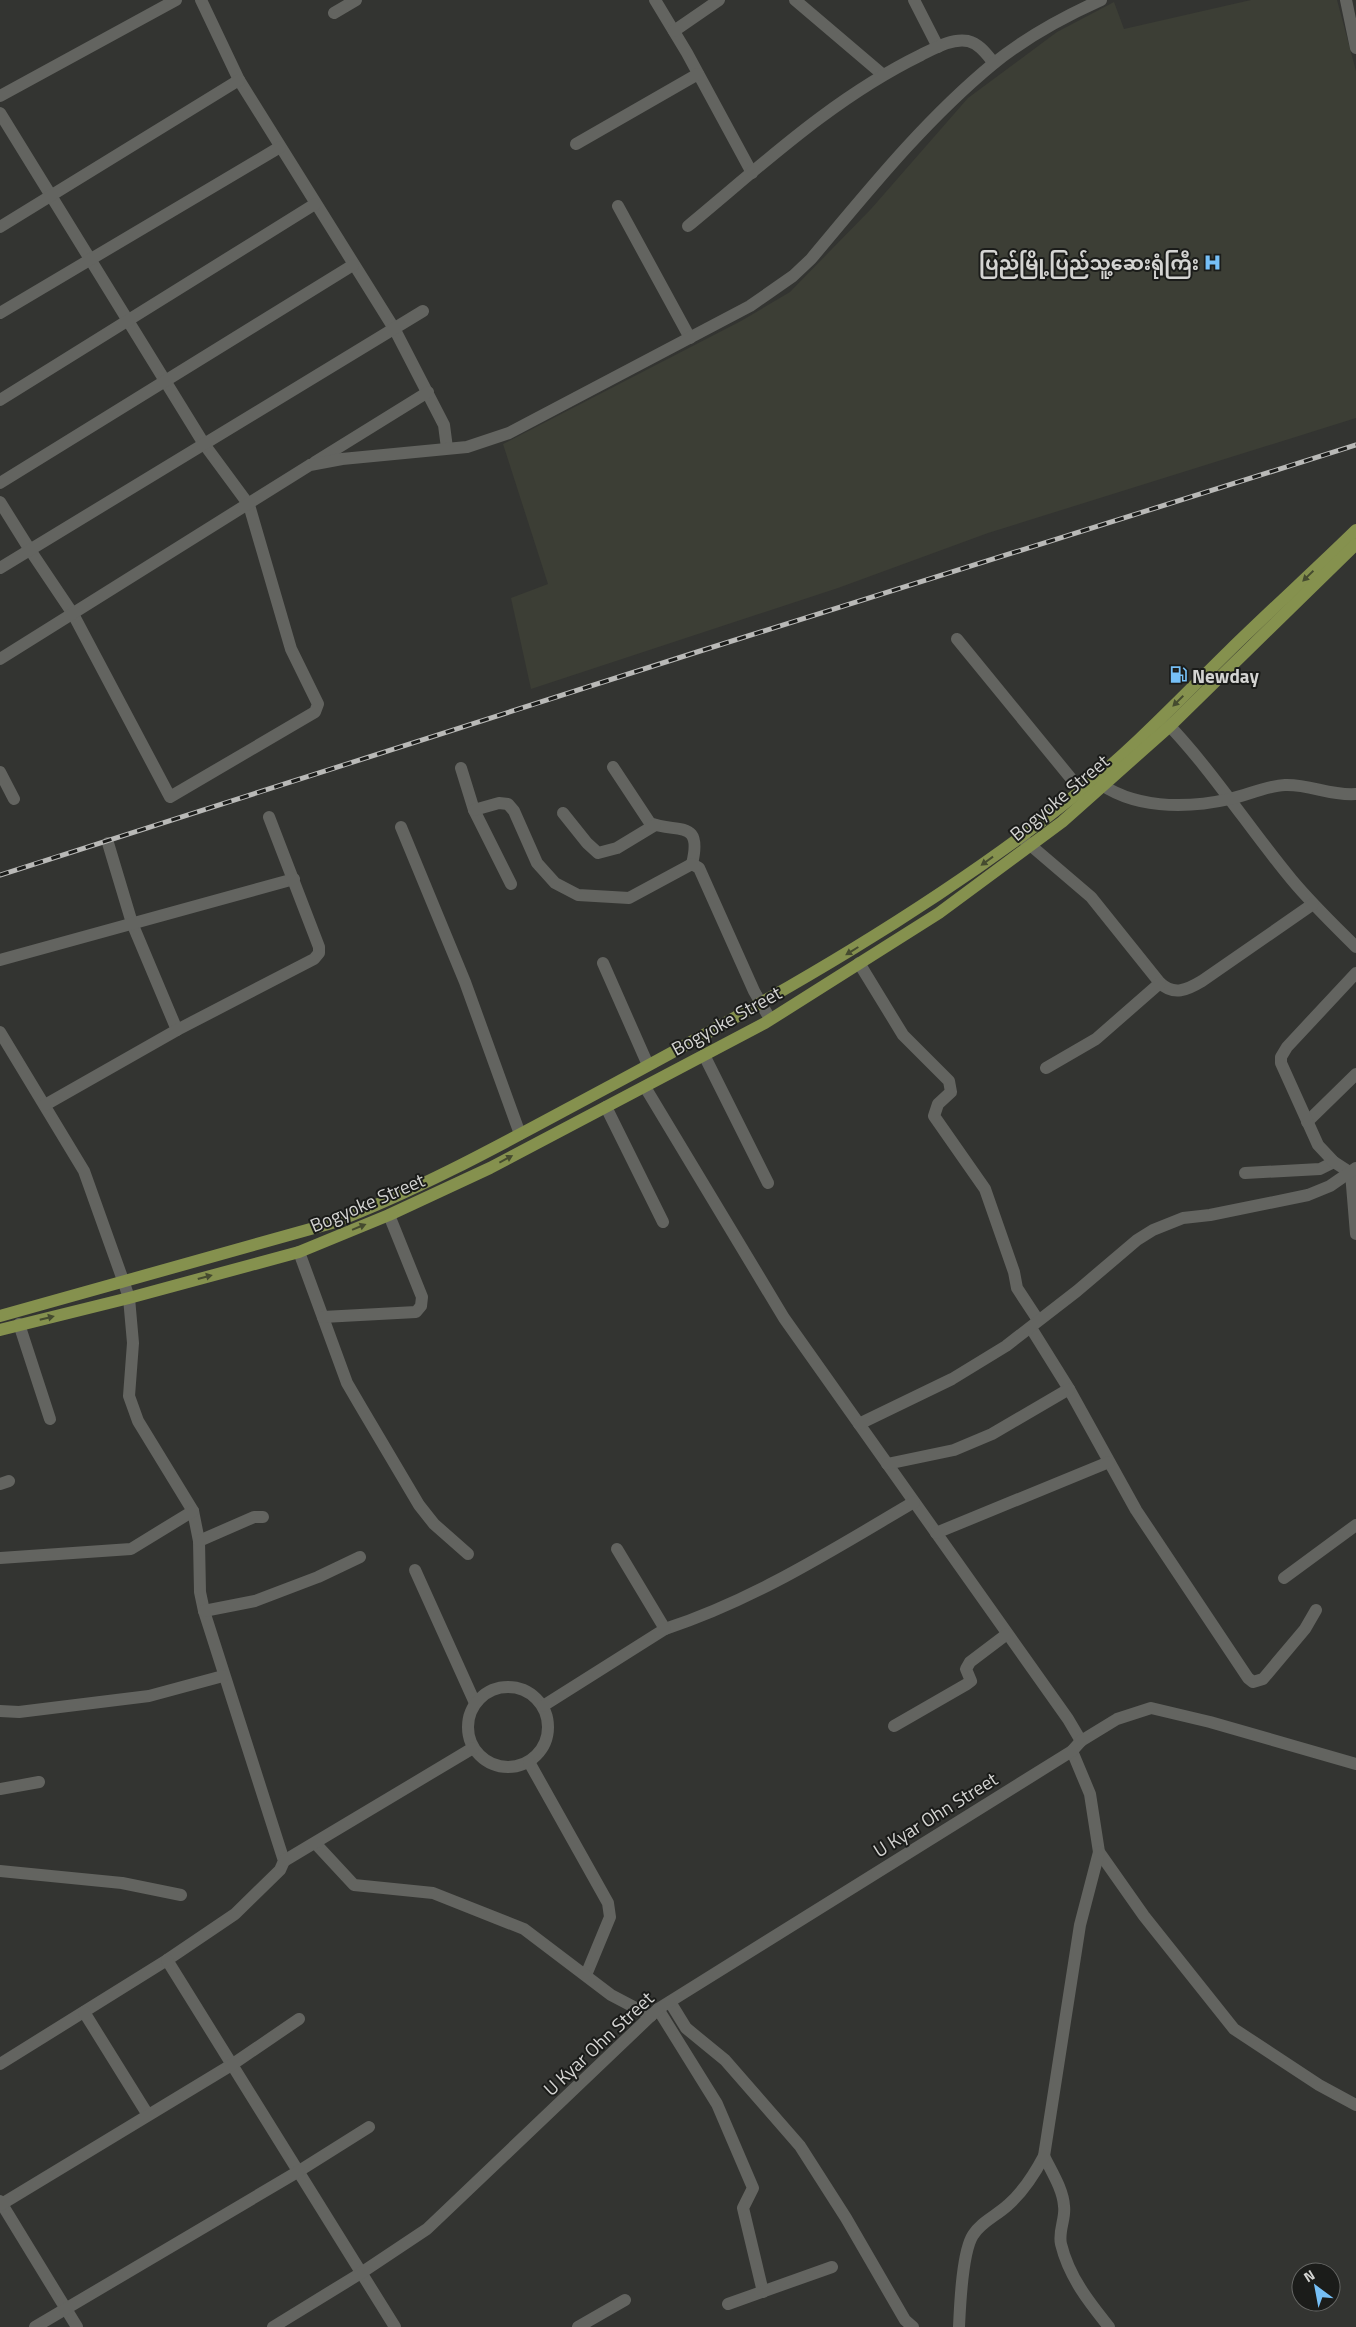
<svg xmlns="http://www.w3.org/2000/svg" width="1356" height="2327" font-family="'Titillium Web','Noto Sans Myanmar',sans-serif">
<rect width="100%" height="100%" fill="#333431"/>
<!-- built -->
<polygon fill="#3c3e35" points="1251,0 1337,0 1356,71 1356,418 988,533 838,588 531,689 511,598 548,584 503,444 741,321 790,292 871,209 968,98 1057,32 1114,2 1124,29"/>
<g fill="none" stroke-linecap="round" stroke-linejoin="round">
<!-- minor -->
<g stroke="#636460" stroke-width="12">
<polyline points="201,0 239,80 395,330 444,425 447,448"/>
<polyline points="655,0 687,53 752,173"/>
<polyline points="795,0 882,74"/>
<polyline points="914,0 938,47"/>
<polyline points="1346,0 1356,48"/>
<polyline points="334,13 356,0"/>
<polyline points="674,31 719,0"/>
<polyline points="0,96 176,0"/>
<polyline points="0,113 204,444 249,505 291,649 318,704 315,712 170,797 73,614 30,550 0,502"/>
<polyline points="576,144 698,74"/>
<polyline points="618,206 690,338"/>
<path d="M688 226C763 164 833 98 921 55 935 48 952 38 968 41 980 44 987 55 994 63"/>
<polyline points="0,227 239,80"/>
<polyline points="0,313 280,147"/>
<polyline points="0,400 315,204"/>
<polyline points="315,462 428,392"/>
<polyline points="0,483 353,265"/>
<polyline points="0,568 423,311"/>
<polyline points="957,639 1087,798"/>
<path d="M0 659 310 465 342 459 467 447 509 433 750 306 793 276 811 259C868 191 924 121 993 64 1025 38 1063 17 1101 0"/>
<path d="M1162 718C1211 768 1248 827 1292 880 1312 904 1334 925 1356 947"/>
<path d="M613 767 650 823C677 834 703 818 692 864"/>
<polyline points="461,768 474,810 511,884"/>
<polyline points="0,772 14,799"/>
<path d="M1095 780C1132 809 1185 809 1230 799 1248 795 1266 786 1285 785 1310 784 1330 796 1356 794"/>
<polyline points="474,810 499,803 508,804 514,811 537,863 555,883 578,895 629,898 692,864 699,868 754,991 770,1019"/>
<polyline points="563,813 587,843 598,853 617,848 655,825"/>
<polyline points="401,827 465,982 520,1134"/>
<path d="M1022 838 1091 897 1160 983C1174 996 1187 990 1202 981L1313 904"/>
<polyline points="108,843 132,923 177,1030"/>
<polyline points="0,960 294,879"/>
<polyline points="603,963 648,1065"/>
<polyline points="859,963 903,1035 949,1081 951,1092 938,1104 934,1116 985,1189 1014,1272 1017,1288 1038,1320"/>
<polyline points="0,1032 84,1171 124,1283 129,1298 133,1343 129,1396 138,1421 193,1511 199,1541 200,1592 204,1611 284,1861 280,1870 235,1914 167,1960 0,2064"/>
<polyline points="704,1055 768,1183"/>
<polyline points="1046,1068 1096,1039 1160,983"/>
<polyline points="645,1087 784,1318 1068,1719 1081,1741"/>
<polyline points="45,1105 177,1030 314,959 319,953 319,947 269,817"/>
<polyline points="606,1107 663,1222"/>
<polyline points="1307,1122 1356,1074"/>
<polyline points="1245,1173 1320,1169 1334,1162"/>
<polyline points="1351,1173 1334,1162 1318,1145 1281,1063 1281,1057 1287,1047 1356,973"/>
<polyline points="1351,1173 1356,1234"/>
<polyline points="299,1252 347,1383 361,1407 419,1505 434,1524 468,1554"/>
<polyline points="323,1317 416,1312 421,1306 422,1297 389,1215"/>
<polyline points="19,1324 50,1419"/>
<polyline points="1031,1328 1069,1389 1136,1510 1248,1678 1253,1682 1263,1679 1305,1629 1316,1610"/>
<polyline points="859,1424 952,1379 1006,1346 1077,1291 1137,1240 1153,1230 1183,1218 1210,1215 1308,1195 1330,1186 1356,1168"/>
<polyline points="887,1464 954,1450 992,1434 1069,1389"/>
<polyline points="0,1484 9,1481"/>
<polyline points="936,1533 1109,1462"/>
<polyline points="199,1541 254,1517 263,1517"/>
<polyline points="0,1558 131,1549 193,1511"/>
<polyline points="415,1570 475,1703"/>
<polyline points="1284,1578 1356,1525"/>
<polyline points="204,1611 255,1601 318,1577 360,1557"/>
<path d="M665 1629C756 1599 832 1550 914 1502"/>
<circle cx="508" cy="1727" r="40"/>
<polyline points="543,1706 665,1629 617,1549"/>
<polyline points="0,1711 19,1712 149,1696 223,1676"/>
<polyline points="894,1726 967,1684 971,1681 966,1669 970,1662 1007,1634"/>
<polyline points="1072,1751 1090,1794 1099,1852 1144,1916 1234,2029 1319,2085 1356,2105"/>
<polyline points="529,1762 608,1903 610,1917 586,1975"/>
<polyline points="0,1789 39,1782"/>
<polyline points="315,1843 354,1885 433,1893 524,1929 611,1995 651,2016"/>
<polyline points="284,1861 473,1748"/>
<polyline points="0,1871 122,1883 181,1895"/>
<polyline points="167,1960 395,2327"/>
<polyline points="670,2002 686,2028 725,2060 800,2146 846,2218 905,2320 913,2327"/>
<polyline points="658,2009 717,2104 753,2188 743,2208 763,2292"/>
<polyline points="84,2012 148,2115"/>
<path d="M1044 2156C1051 2171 1063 2189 1064 2206 1066 2218 1058 2231 1061 2244 1069 2277 1089 2302 1109 2327"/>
<polyline points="0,2201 77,2327"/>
<polyline points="0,2205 233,2064 299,2019"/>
<polyline points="728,2304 832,2267"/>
<polyline points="35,2327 299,2171 369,2127"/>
<polyline points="273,2327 361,2273 427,2229 658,2009 1072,1751 1081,1741 1117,1719 1151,1708 1210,1722 1356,1764"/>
<polyline points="578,2327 625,2300"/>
<path d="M959 2327C960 2306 962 2252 973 2235 981 2222 996 2216 1008 2205 1024 2191 1034 2175 1044 2156L1080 1925 1099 1852"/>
</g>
<!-- major -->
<g stroke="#85914e" stroke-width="12">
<path d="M0 1316 332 1223C429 1186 520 1134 612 1085 774 998 934 908 1078 793 1132 750 1180 699 1229 651 1271 610 1314 571 1356 530"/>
<polyline points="0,1330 129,1298 299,1252 389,1215 490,1168 765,1023 939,913 1062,822 1170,726 1356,544"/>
</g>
<defs>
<polyline id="rail" points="0,875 697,652 1356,445"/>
</defs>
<!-- rail casing -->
<use href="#rail" stroke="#b9b9b7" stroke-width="5"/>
<!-- rail -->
<use href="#rail" stroke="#1b1c1a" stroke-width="3" stroke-dasharray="9" stroke-linecap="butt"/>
</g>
<!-- one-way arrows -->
<defs><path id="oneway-solid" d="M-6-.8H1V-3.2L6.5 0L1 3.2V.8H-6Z" transform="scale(1.25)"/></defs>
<g fill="#454b2f">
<use href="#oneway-solid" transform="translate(1308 576) rotate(136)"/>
<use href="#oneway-solid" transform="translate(1178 701) rotate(135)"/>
<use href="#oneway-solid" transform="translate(987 861) rotate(144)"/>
<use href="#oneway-solid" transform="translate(852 951) rotate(148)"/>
<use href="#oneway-solid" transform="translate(506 1159) rotate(-28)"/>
<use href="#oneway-solid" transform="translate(359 1227) rotate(-22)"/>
<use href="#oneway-solid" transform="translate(205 1277) rotate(-15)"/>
<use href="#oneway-solid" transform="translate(47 1318) rotate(-14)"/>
</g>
<!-- icons -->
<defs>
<symbol id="hospital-bare" viewBox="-9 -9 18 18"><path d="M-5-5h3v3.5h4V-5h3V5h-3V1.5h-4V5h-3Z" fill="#76c0f7" stroke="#1b1c1a" stroke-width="2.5" paint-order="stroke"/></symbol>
<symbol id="fuel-bare" viewBox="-9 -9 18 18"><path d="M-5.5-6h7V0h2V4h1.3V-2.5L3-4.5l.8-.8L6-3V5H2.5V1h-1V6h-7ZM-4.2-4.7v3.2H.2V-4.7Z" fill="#76c0f7" stroke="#1b1c1a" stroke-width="2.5" paint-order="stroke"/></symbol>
</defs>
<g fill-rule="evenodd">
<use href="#hospital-bare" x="1200" y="250" width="25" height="25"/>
<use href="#fuel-bare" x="1166" y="662" width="25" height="25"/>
</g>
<g text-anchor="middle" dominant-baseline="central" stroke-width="4" stroke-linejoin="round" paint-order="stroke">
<!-- poi labels -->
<g font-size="19" font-weight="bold" fill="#d4d4d2" stroke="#1b1c1a" text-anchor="end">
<text x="1199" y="262">ပြည်မြို့ပြည်သူ့ဆေးရုံကြီး</text>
<text x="1192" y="675" text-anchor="start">Newday</text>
</g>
<!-- street labels -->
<g font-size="19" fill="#d4d4d2" stroke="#1b1c1a">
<text transform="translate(1059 797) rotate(-40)">Bogyoke Street</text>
<text transform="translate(726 1020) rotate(-29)">Bogyoke Street</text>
<text transform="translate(367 1202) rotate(-23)">Bogyoke Street</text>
<text transform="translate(935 1814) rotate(-32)">U Kyar Ohn Street</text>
<text transform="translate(598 2043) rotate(-43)">U Kyar Ohn Street</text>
</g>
</g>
<!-- north arrow -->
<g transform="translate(1316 2287) rotate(328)"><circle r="24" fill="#1b1c1a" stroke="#656664"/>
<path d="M0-4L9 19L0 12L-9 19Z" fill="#76c0f7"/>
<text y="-8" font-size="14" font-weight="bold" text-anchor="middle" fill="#d4d4d2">N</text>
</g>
</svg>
